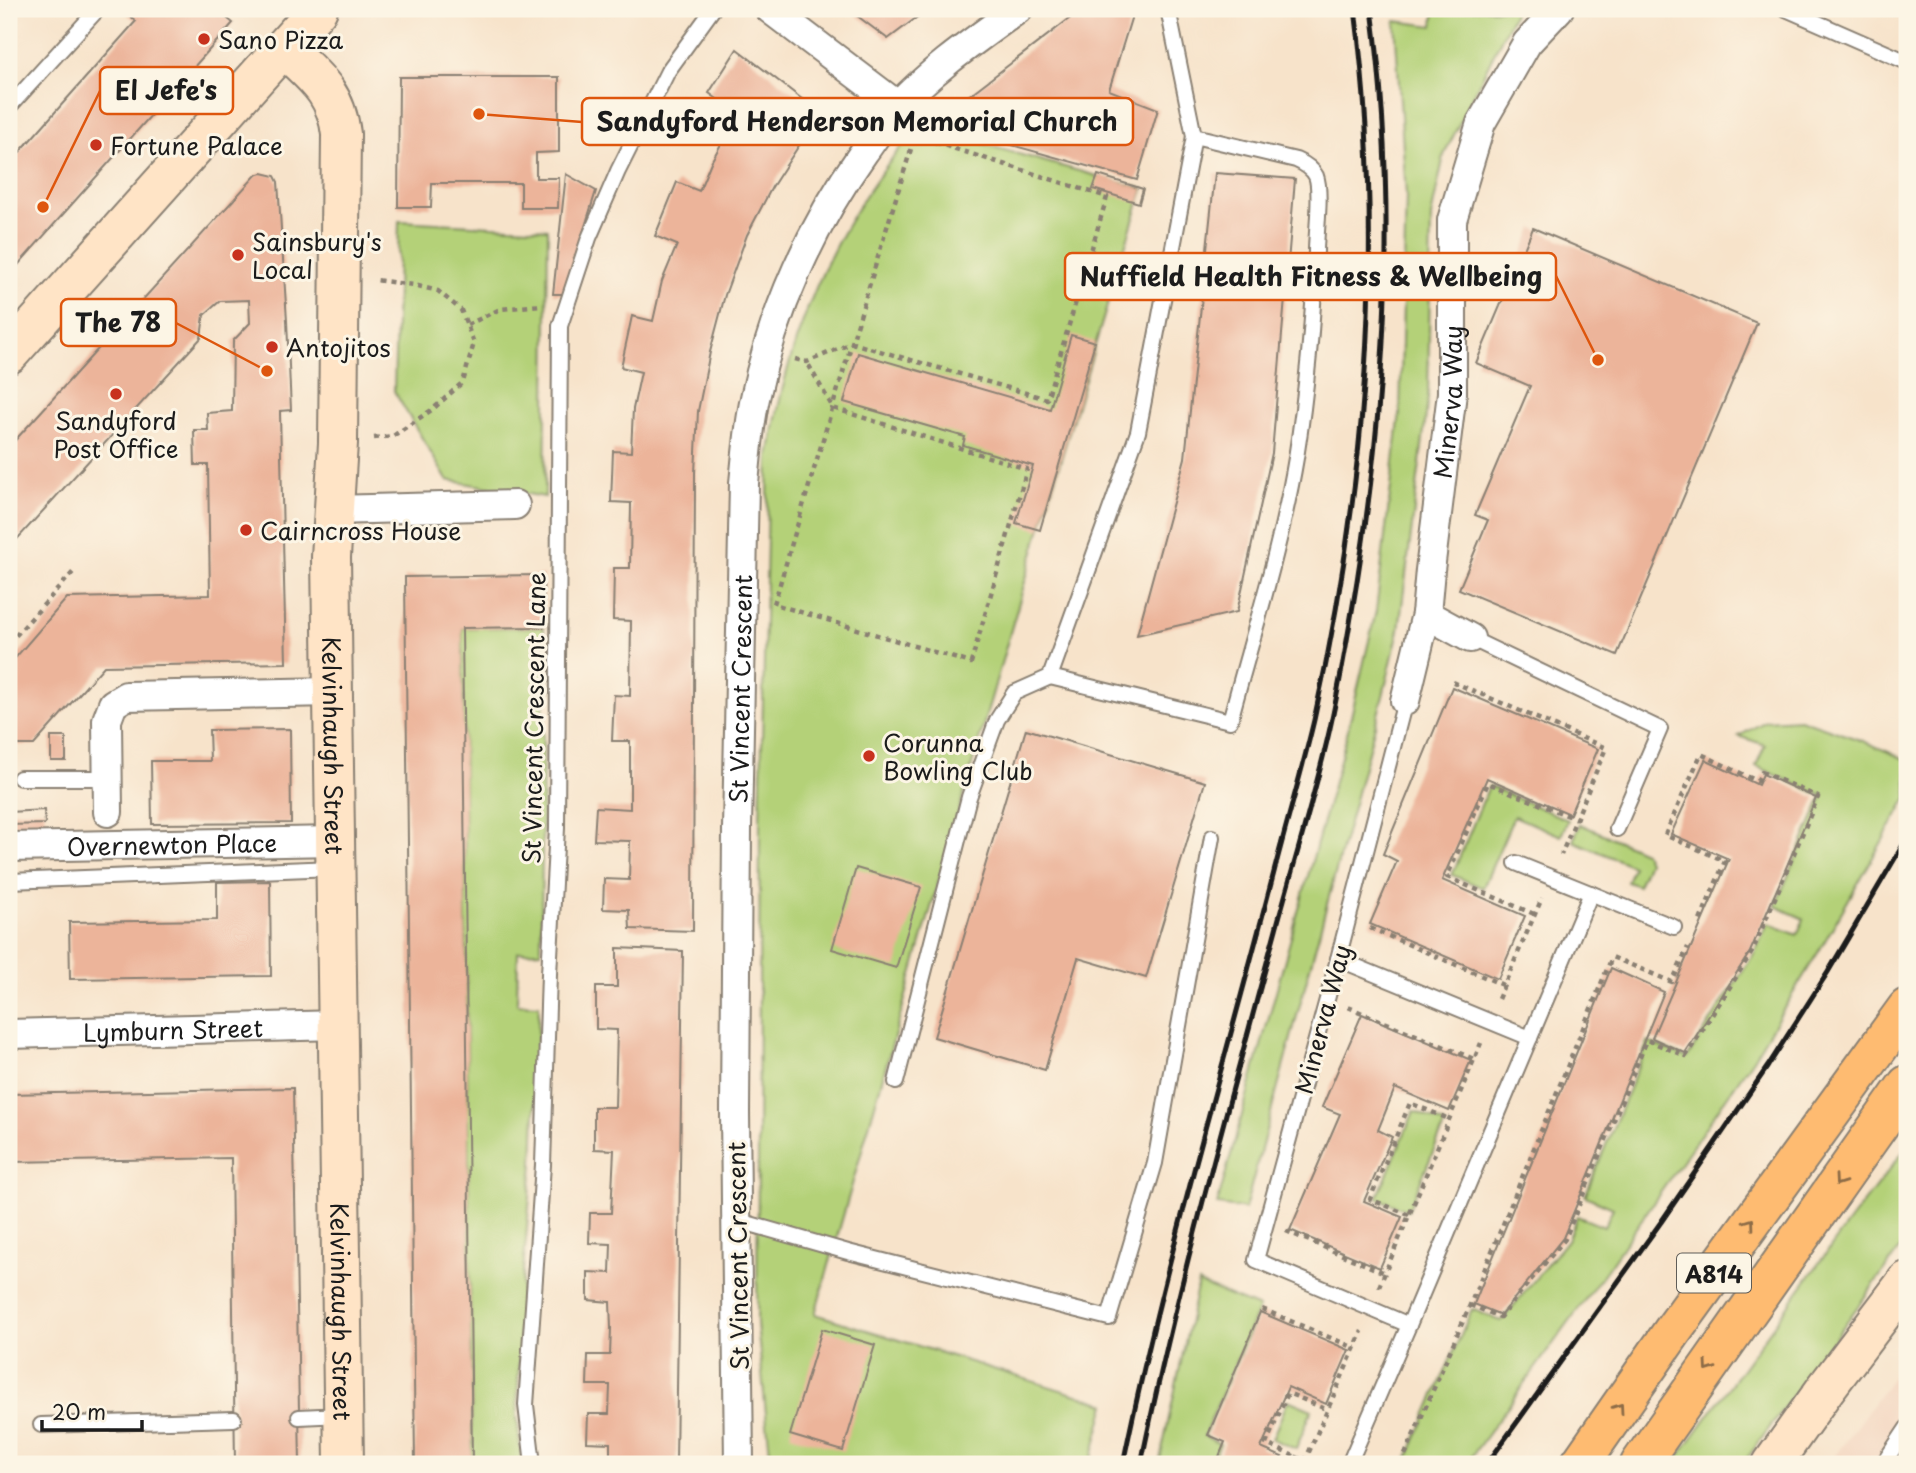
<svg xmlns="http://www.w3.org/2000/svg" width="1916" height="1473" font-family="'Playpen Sans',sans-serif">
<rect width="100%" height="100%" fill="#fcf5e5"/>
<filter id="ink" filterUnits="userSpaceOnUse"><feTurbulence type="fractalNoise" baseFrequency=".0143" numOctaves="2"/><feDisplacementMap in="SourceGraphic" scale="14" xChannelSelector="R" yChannelSelector="G"/><feConvolveMatrix kernelMatrix="1 2 1 2 8 2 1 2 1" color-interpolation-filters="sRGB"/></filter>
<filter id="wash" filterUnits="userSpaceOnUse"><feTurbulence type="fractalNoise" baseFrequency=".00686" numOctaves="4" result="noise"/><feDisplacementMap in="SourceGraphic" scale="28" xChannelSelector="R" yChannelSelector="G"/><feGaussianBlur stdDeviation="1.57" result="paint"/><feColorMatrix in="noise" values="0 0 0 0 0 0 0 0 0 0 0 0 0 0 0 0 0 1.4 0 .05"/><feComposite in="paint" operator="in"/></filter>
<g filter="url(#wash)">
<rect width="100%" height="100%" fill="#f7e3ca"/>
<!-- built -->
<polygon fill="#f3d4be" points="1907,1357 1907,1464 1829,1464"/>
<!-- green -->
<g fill="#b4d178" stroke="#68764a" stroke-width="2">
<polygon points="1435,9 1516,9 1444,155 1431,217 1428,399 1399,630 1383,696 1245,1209 1217,1205 1345,742 1376,611 1400,412 1406,196 1395,21 1433,26"/>
<path d="M918 126 1143 189C1027 562 923 939 815 1314L1106 1404 1090 1464H771L757 1324 760 822 769 457C782 371 809 287 855 212 873 182 895 154 918 126Z"/>
<polygon points="399,221 548,229 545,497 447,480 394,391"/>
<polygon points="544,627 541,951 518,952 517,1004 539,1005 533,1164 521,1292 517,1417 522,1464 472,1464 462,628"/>
<polygon points="1800,719 1863,741 1907,760 1907,798 1822,946 1753,1059 1608,1268 1466,1464 1405,1464 1472,1309 1501,1321 1567,1240 1577,1216 1604,1227 1613,1208 1585,1196 1648,1042 1687,1058 1755,952 1768,923 1797,935 1804,919 1775,906 1823,796 1756,766 1765,745 1739,736 1766,721"/>
<polygon points="1489,786 1568,820 1561,836 1514,816 1483,888 1452,875"/>
<polygon points="1580,824 1644,852 1648,862 1638,886 1627,882 1633,866 1573,841"/>
<polygon points="1414,1111 1445,1124 1408,1211 1377,1198"/>
<polygon points="1907,1147 1907,1239 1743,1464 1673,1464 1851,1219"/>
<polygon points="1198,1283 1259,1308 1204,1436 1220,1444 1211,1464 1159,1464"/>
<polygon points="1288,1400 1312,1410 1296,1449 1272,1439"/>
</g>
<g id="blocks">
<!-- building -->
<g fill="#ecb49a">
<polygon points="122,9 216,9 233,23 9,275 9,164 136,21"/>
<polygon points="848,9 928,9 888,39"/>
<polygon points="1082,9 1134,9 1109,90 1158,109 1137,180 933,123"/>
<polygon points="737,49 820,113 772,187 747,235 725,295 710,352 698,411 695,473 693,931 630,929 629,910 603,909 604,879 629,880 630,841 594,840 596,807 630,809 630,741 612,741 614,695 630,696 631,621 613,620 614,568 630,568 631,503 611,502 613,451 631,452 633,409 641,372 621,367 632,316 653,321 662,281 677,245 655,236 677,182 699,191 711,162 738,114 709,93"/>
<polygon points="399,77 559,77 559,152 536,153 536,178 559,178 558,208 521,208 521,183 432,183 431,207 398,207"/>
<polygon points="262,173 275,176 278,182 287,321 291,410 280,411 280,414 286,663 104,666 34,745 9,745 9,665 67,598 210,595 208,465 195,465 194,430 208,430 207,413 232,411 233,341 250,323 249,300 220,301 204,315 201,338 9,548 9,447 256,175"/>
<polygon points="1215,173 1295,179 1272,453 1237,612 1137,635 1185,458"/>
<polygon points="566,174 596,191 564,294 553,294"/>
<polygon points="1098,175 1143,189 1139,203 1093,189"/>
<polygon points="1533,228 1757,323 1617,655 1459,589 1488,520 1475,515 1530,386 1476,363"/>
<polygon points="1071,335 1095,342 1040,530 1016,523 1033,466 963,445 965,437 844,402 858,353 1050,409"/>
<polygon points="543,575 544,627 462,628 472,1464 415,1464 405,577"/>
<polygon points="1452,687 1598,749 1570,814 1487,778 1442,880 1525,916 1498,979 1370,924 1397,861 1383,854"/>
<polygon points="290,729 291,823 152,824 151,761 210,761 209,730"/>
<polygon points="1026,729 1205,782 1146,978 1078,958 1045,1070 934,1037"/>
<rect x="51" y="737" width="15" height="24"/>
<polygon points="1705,760 1758,785 1763,774 1816,798 1750,952 1685,1053 1652,1038 1729,859 1671,834"/>
<polygon points="44,810 45,824 9,825 9,812"/>
<polygon points="856,868 921,887 896,968 832,949"/>
<polygon points="270,881 271,976 70,979 69,922 217,920 217,882"/>
<polygon points="617,948 683,951 676,1464 610,1464 610,1443 587,1442 588,1414 609,1414 610,1385 587,1385 588,1355 610,1355 611,1328 610,1302 588,1300 588,1272 610,1273 611,1244 589,1243 590,1213 611,1213 614,1150 594,1149 594,1107 615,1107 617,1030 596,1029 596,987 617,987"/>
<polygon points="1611,968 1664,992 1563,1238 1501,1315 1474,1304"/>
<polygon points="1362,1014 1471,1060 1449,1111 1395,1088 1378,1130 1392,1137 1364,1201 1402,1217 1380,1268 1290,1230 1340,1114 1322,1107"/>
<polygon points="293,1088 300,1464 235,1464 231,1158 9,1162 9,1094"/>
<polygon points="1260,1312 1349,1350 1326,1404 1288,1387 1261,1448 1282,1457 1278,1464 1216,1464 1225,1442 1208,1435"/>
<polygon points="822,1329 875,1345 843,1451 790,1435"/>
</g>
</g>
</g>
<g filter="url(#ink)">
<use href="#blocks" fill-opacity="0" stroke="#8a8073" stroke-width="2"/>
<g fill="none" stroke-linecap="round" stroke-linejoin="round">
<defs>
<g id="lane">
<polyline points="1168,9 1194,136"/>
<polyline points="1786,9 1907,62"/>
<polyline points="9,107 98,9"/>
<path d="M1194 136 1296 160C1303 163 1312 168 1316 176 1322 191 1316 233 1316 251 1313 320 1307 389 1296 458 1281 547 1253 634 1230 721L1050 677 1138 432Z"/>
<polyline points="1470,638 1660,729 1617,829"/>
<polyline points="1405,701 1338,959 1256,1260 1409,1325"/>
<polyline points="20,778 108,778"/>
<polyline points="1516,863 1674,927"/>
<polyline points="10,881 334,868"/>
<polyline points="1338,959 1530,1038"/>
<polyline points="896,1082 969,797 997,720 1014,693 1050,677"/>
<polyline points="736,1220 848,1252 1109,1318 1155,1163 1212,837"/>
<polyline points="299,1417 342,1415"/>
<polyline points="41,1425 234,1419"/>
<polyline points="533,1464 526,1405 543,1165 549,974 557,828 560,326 589,238 618,171 668,71 713,9"/>
<polyline points="1349,1464 1409,1325 1591,893"/>
<polyline points="1883,1464 1907,1428"/>
</g>
<g id="street">
<polyline points="770,9 898,106"/>
<polyline points="334,510 515,505"/>
<polyline points="1426,614 1470,638"/>
<path id="s1" d="M1405 701 1426 614 1430 570 1452 393V220L1481 123 1527 43 1559 9"/>
<polyline points="108,812 107,720 113,704 126,696 333,692"/>
<path id="s2" d="M9 847 335 841"/>
<path id="s3" d="M9 1034 338 1025"/>
<path id="s4" d="M739 1464 735 1113 737 829 744 483C747 454 749 426 755 398 773 311 812 225 864 152 875 137 886 119 899 105 934 68 977 39 1018 9"/>
</g>
<g id="secondary">
<path id="s5" d="M284 48C313 76 336 91 341 134L338 443 331 557 344 1464"/>
<polyline points="9,354 318,9"/>
<polyline points="1772,1464 1826,1388 1907,1281"/>
</g>
<g id="primary">
<polyline points="1580,1464 1672,1332 1907,1008"/>
<polyline points="1640,1464 1907,1085"/>
</g>
</defs>
<!-- lane casing -->
<use href="#lane" stroke="#8a8073" stroke-width="18"/>
<!-- street casing -->
<use href="#street" stroke="#8a8073" stroke-width="32"/>
<!-- secondary casing -->
<use href="#secondary" stroke="#8a8073" stroke-width="42"/>
<!-- primary casing -->
<use href="#primary" stroke="#8a8073" stroke-width="42"/>
<!-- path -->
<g stroke="#8a8073" stroke-width="4.5" stroke-dasharray="5 5" stroke-linecap="butt">
<polyline points="467,325 500,309 542,305"/>
<path d="M795 359 807 362 852 343 1047 399 1107 197 915 136C867 292 820 448 774 604L971 663 1027 469 833 408 807 362"/>
<polyline points="374,438 393,436 433,409 463,382 474,343 461,310 438,291 414,285 375,280"/>
<polyline points="9,643 76,569"/>
<polyline points="1453,682 1606,748 1561,855"/>
<polyline points="1534,914 1447,877 1488,783 1576,819"/>
<polyline points="1370,928 1503,985"/>
<polyline points="1498,999 1542,898"/>
<polyline points="1348,1007 1474,1059"/>
<polyline points="1409,1215 1370,1199 1410,1103 1449,1119"/>
<polyline points="1286,1231 1385,1273"/>
<polyline points="1379,1287 1481,1043"/>
<polyline points="1470,1305 1500,1317 1565,1239 1647,1040 1686,1056 1752,952 1818,797 1762,772 1757,781 1701,754 1665,835 1725,861 1699,923"/>
<polyline points="1262,1309 1355,1348"/>
<polyline points="1294,1456 1266,1444 1288,1393 1328,1410"/>
<polyline points="1291,1464 1294,1456 1305,1461 1362,1331"/>
<polyline points="1401,1464 1470,1305 1612,957 1672,982 1688,947"/>
</g>
<!-- lane -->
<use href="#lane" stroke="#fff" stroke-width="14"/>
<!-- street -->
<use href="#street" stroke="#fff" stroke-width="28"/>
<!-- secondary -->
<use href="#secondary" stroke="#ffe4c6" stroke-width="38"/>
<!-- primary -->
<use href="#primary" stroke="#febb71" stroke-width="38"/>
<!-- rail -->
<g stroke="#1c1c1c" stroke-width="5">
<path d="M1123 1464C1164 1264 1223 1069 1274 872 1287 821 1302 771 1314 720 1366 487 1385 246 1355 9"/>
<path d="M1141 1464C1178 1284 1228 1107 1276 929 1294 862 1315 795 1330 728 1341 679 1349 630 1357 581 1387 392 1397 199 1372 9"/>
<polyline points="1487,1464 1661,1222 1768,1066 1828,972 1907,838"/>
</g>
</g>
<!-- one-way arrows -->
<defs><path id="oneway-chevron" d="M-2-3.5L2.5 0L-2 3.5" fill="none" stroke-width="1.6" stroke-linecap="round" stroke-linejoin="round" transform="scale(1.75)"/></defs>
<g stroke="#8d6c46">
<use href="#oneway-chevron" transform="translate(1839 1181) rotate(125)"/>
<use href="#oneway-chevron" transform="translate(1750 1223) rotate(-54)"/>
<use href="#oneway-chevron" transform="translate(1709 1367) rotate(125)"/>
<use href="#oneway-chevron" transform="translate(1619 1408) rotate(-55)"/>
</g>
</g>
<!-- markers -->
<g fill="#c8321e" stroke="#fcf5e5" stroke-width="2.5">
<circle cx="204" cy="39" r="7"/>
<circle cx="96" cy="145" r="7"/>
<circle cx="238" cy="255" r="7"/>
<circle cx="272" cy="347" r="7"/>
<circle cx="116" cy="394" r="7"/>
<circle cx="246" cy="530" r="7"/>
<circle cx="869" cy="756" r="7"/>
</g>
<g text-anchor="middle" dominant-baseline="central" stroke-width="6" stroke-linejoin="round" paint-order="stroke">
<!-- shield labels -->
<rect fill="#fcf5e5" stroke="#5f5d58" stroke-width="2" x="1677" y="1253.5" width="74" height="39" rx="5"/>
<g font-size="23" font-weight="bold" fill="#1c1c1c">
<text x="1714" y="1273">A814</text>
</g>
<!-- poi labels -->
<g font-size="24" fill="#1c1c1c" stroke="#fcf5e5" text-anchor="start">
<text x="218" y="39">Sano Pizza</text>
<text x="110" y="145">Fortune Palace</text>
<text x="252" y="241">Sainsbury's<tspan x="252" dy="28">Local</tspan></text>
<text x="286" y="347">Antojitos</text>
<text x="116" y="420" text-anchor="middle">Sandyford<tspan x="116" dy="28">Post Office</tspan></text>
<text x="260" y="530">Cairncross House</text>
<text x="883" y="742">Corunna<tspan x="883" dy="28">Bowling Club</tspan></text>
</g>
<!-- street labels -->
<g font-size="24" fill="#1c1c1c" stroke="#fcf5e5">
<text stroke="none"><textPath href="#s1" startOffset="303">Minerva Way</textPath></text>
<text stroke="none"><textPath href="#s4" startOffset="775">St Vincent Crescent</textPath></text>
<text transform="translate(533 718) rotate(-89)">St Vincent Crescent Lane</text>
<text stroke="none"><textPath href="#s5" startOffset="718">Kelvinhaugh Street</textPath></text>
<text stroke="none"><textPath href="#s2" startOffset="163">Overnewton Place</textPath></text>
<text transform="translate(1322 1019) rotate(-75)">Minerva Way</text>
<text stroke="none"><textPath href="#s3" startOffset="164">Lymburn Street</textPath></text>
<text transform="translate(737 1256) rotate(-91)">St Vincent Crescent</text>
<text stroke="none"><textPath href="#s5" startOffset="1284">Kelvinhaugh Street</textPath></text>
</g>
</g>
<!-- callouts -->
<path fill="none" stroke="#de560d" stroke-width="2.5" d="M43 207L100 91M479 114L582 122M1598 360L1556 276M267 371L176 323"/>
<g fill="#de560d" stroke="#fcf5e5" stroke-width="2.5">
<circle cx="43" cy="207" r="7"/>
<circle cx="479" cy="114" r="7"/>
<circle cx="1598" cy="360" r="7"/>
<circle cx="267" cy="371" r="7"/>
</g>
<g fill="#fcf5e5" stroke="#de560d" stroke-width="2.5">
<rect x="100" y="67" width="133" height="47" rx="7"/>
<rect x="582" y="98" width="551" height="47" rx="7"/>
<rect x="1065" y="253" width="491" height="47" rx="7"/>
<rect x="61" y="299" width="115" height="47" rx="7"/>
</g>
<g font-size="26" text-anchor="middle" font-weight="bold" fill="#1c1c1c">
<text x="166" y="100">El Jefe's</text>
<text x="857" y="131">Sandyford Henderson Memorial Church</text>
<text x="1311" y="286">Nuffield Health Fitness &amp; Wellbeing</text>
<text x="118" y="332">The 78</text>
</g>
<!-- margin -->
<rect width="1916" height="1473" fill="none" stroke="#fcf5e5" stroke-width="35"/>
<!-- scale -->
<path d="M42 1420v10h100v-10" fill="none" stroke="#1c1c1c" stroke-width="3.5"/>
<text x="52" y="1420" font-size="21" fill="#1c1c1c" stroke="#fcf5e5" stroke-width="5" paint-order="stroke">20 m</text>
</svg>
